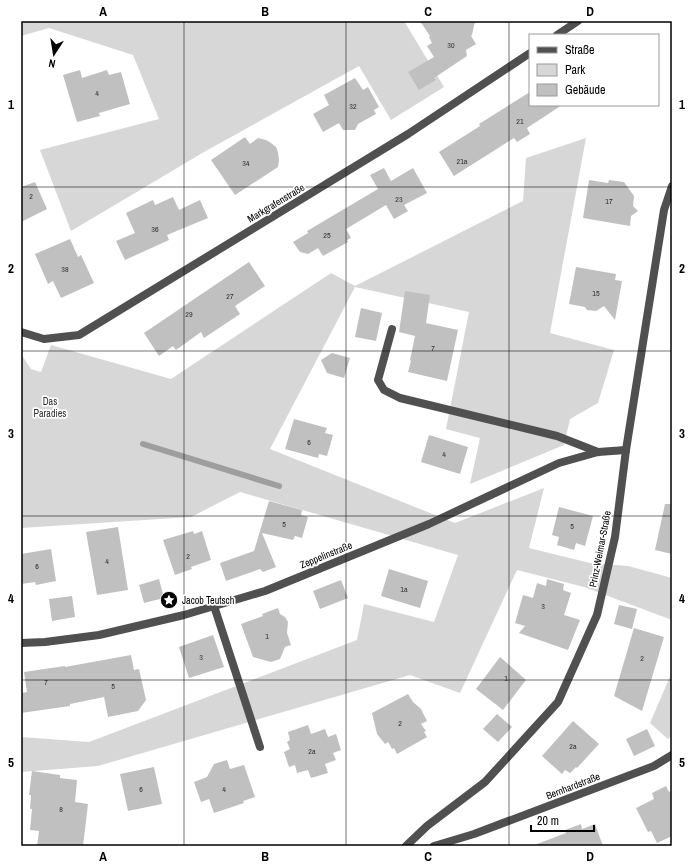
<svg xmlns="http://www.w3.org/2000/svg" width="693" height="867" font-family="'Archivo Narrow',sans-serif">
<rect width="100%" height="100%" fill="#fff"/>
<!-- green -->
<g fill="#d7d7d7">
<polygon points="21,21 404,21 444,87 391,120 359,66 204,152 71,231 40,150 159,119 133,55 49,28 21,36"/>
<polygon points="586,138 550,333 614,350 598,403 570,419 564,445 470,484 480,438 446,429 469,312 355,287 270,449 455,523 544,488 529,548 590,563 628,566 672,578 672,620 584,587 517,570 460,693 410,675 98,766 21,772 21,737 89,742 357,640 364,604 434,622 458,555 240,492 191,517 21,528 21,354 31,369 41,372 51,345 171,379 331,273 355,286 523,201 526,158"/>
<polygon points="672,672 672,736 668,739 650,723"/>
</g>
<g fill="none" stroke-linecap="round" stroke-linejoin="round">
<!-- stream -->
<polyline stroke="#9e9e9e" stroke-width="6" points="143,444 279,486"/>
</g>
<!-- building -->
<g fill="#c0c0c0">
<polygon points="420,21 475,21 472,35 471,36 476,44 466,50 467,56 434,78 436,80 419,90 408,72 434,57 427,46 432,43 429,37 430,36"/>
<polygon points="80,70 82,78 107,70 109,75 121,72 130,104 99,113 100,116 77,122 63,75"/>
<polygon points="355,78 363,90 368,87 379,107 374,110 376,114 358,124 355,130 343,130 339,123 323,132 313,114 329,105 324,95"/>
<polygon points="530,92 530,105 562,105 527,128 530,134 517,142 514,138 454,176 439,152 480,126 479,124"/>
<polygon points="245,137 250,144 258,138 266,140 271,143 276,147 278,152 279,160 278,167 235,195 211,160"/>
<polygon points="384,168 391,181 413,168 427,193 404,205 408,211 394,219 386,205 346,229 351,238 347,240 348,242 323,256 318,248 308,254 300,252 293,242 308,233 307,231 378,189 370,175"/>
<polygon points="589,180 608,183 609,180 624,182 634,196 633,206 638,211 631,216 630,226 583,218"/>
<polygon points="35,182 47,209 21,222 21,187"/>
<polygon points="173,197 179,210 200,200 208,218 167,235 169,240 125,260 116,241 135,233 126,213 153,200 155,205"/>
<polygon points="70,239 78,257 81,255 94,283 61,298 53,281 48,284 35,254"/>
<polygon points="249,262 265,286 235,306 240,314 204,338 201,332 176,350 173,346 159,356 144,333"/>
<polygon points="576,267 616,274 615,280 622,281 615,320 604,306 596,311 587,310 585,307 569,304"/>
<polygon points="405,291 430,295 426,323 458,330 447,381 408,372 411,361 410,360 415,336 399,332"/>
<polygon points="361,308 382,313 376,341 355,337"/>
<polygon points="332,353 350,358 344,378 327,373 321,360"/>
<polygon points="294,419 327,428 325,433 333,435 327,456 319,454 318,458 285,449"/>
<polygon points="429,435 468,447 460,474 421,462"/>
<polygon points="269,501 302,510 301,515 308,517 302,538 295,536 293,540 262,533 276,567 263,572 260,569 226,581 220,563 254,551"/>
<polygon points="665,504 672,504 672,554 655,550"/>
<polygon points="559,507 593,516 585,546 576,543 574,550 557,545 559,537 552,535"/>
<polygon points="118,527 128,590 97,595 86,532"/>
<polygon points="193,531 194,534 202,531 211,560 191,567 192,569 175,575 163,540"/>
<polygon points="51,549 56,581 36,585 35,582 21,584 21,554"/>
<polygon points="389,569 428,581 420,608 381,596"/>
<polygon points="159,579 164,598 144,603 139,585"/>
<polygon points="547,579 564,584 563,590 571,593 564,615 580,620 568,650 519,633 525,626 515,623 523,595 533,598 537,583 546,586"/>
<polygon points="341,580 348,598 320,609 313,591"/>
<polygon points="72,596 75,617 52,621 49,599"/>
<polygon points="619,605 637,609 632,629 614,624"/>
<polygon points="278,608 280,614 285,617 288,622 287,633 291,645 285,647 280,659 271,662 253,657 241,624 263,616 262,614"/>
<polygon points="634,628 664,637 642,711 614,696"/>
<polygon points="213,635 224,667 189,678 179,647"/>
<polygon points="131,655 134,670 139,669 146,700 138,711 108,717 104,697 70,704 70,706 21,713 21,693 27,692 24,672 65,666 65,667"/>
<polygon points="500,657 526,680 503,710 476,689"/>
<polygon points="408,694 413,702 421,709 427,721 421,724 426,731 424,732 427,737 397,754 394,748 392,749 388,742 385,744 377,734 372,713"/>
<polygon points="497,714 512,727 498,742 483,729"/>
<polygon points="573,721 599,744 577,768 576,767 570,773 565,770 562,774 542,756"/>
<polygon points="308,725 311,734 325,729 328,737 336,734 341,750 333,753 336,760 325,764 328,773 311,778 308,770 297,773 295,765 289,767 284,752 290,749 287,742 290,740 288,732"/>
<polygon points="647,729 655,746 634,756 626,739"/>
<polygon points="227,760 230,769 244,765 255,797 243,801 244,803 214,813 209,799 201,802 194,782 207,777 214,764"/>
<polygon points="154,767 162,804 128,811 120,774"/>
<polygon points="32,771 60,775 60,778 77,780 75,802 88,804 83,846 37,846 39,831 30,830 32,809 30,809 31,795 29,795"/>
<polygon points="666,786 669,792 672,790 672,837 672,836 657,843 651,831 648,832 636,808 654,799 652,793"/>
<polygon points="581,824 582,829 595,824 603,846 537,846 537,844 566,833 565,830"/>
</g>
<g fill="none" stroke-linecap="round" stroke-linejoin="round">
<!-- service -->
<g stroke="#505050" stroke-width="8">
<polyline points="392,329 378,380 384,390 400,398 557,436 598,452"/>
<polyline points="214,606 260,747"/>
</g>
<!-- minor -->
<g stroke="#505050" stroke-width="8">
<polyline points="557,35 578,21"/>
<polyline points="21,332 44,339 79,335 408,134 530,53"/>
<polyline points="21,643 45,642 99,635 184,615 265,591 429,524 559,463 598,452 626,450"/>
<polyline points="406,846 427,826 485,782 558,702 597,615 615,537 626,450 664,210 672,186"/>
<polyline points="434,846 474,834 654,766 672,755"/>
</g>
</g>
<!-- grid -->
<path fill="none" stroke="#000" stroke-width="1" stroke-opacity="0.55" d="M184 21V846M346 21V846M509 21V846M21 187H672M21 351H672M21 516H672M21 680H672"/>
<!-- icons -->
<defs>
<symbol id="sight-disc" viewBox="-11 -11 22 22"><circle r="9.5" fill="#000" stroke="#fff"/><path d="M0-6L1.8-2.2L6-1.7L2.9 1.2L3.7 5.4L0 3.3L-3.7 5.4L-2.9 1.2L-6-1.7L-1.8-2.2Z" fill="#fff"/></symbol>
</defs>
<g fill-rule="evenodd">
<use href="#sight-disc" x="159" y="590" width="20" height="20"/>
</g>
<g text-anchor="middle" dominant-baseline="central" stroke-width="3.5" stroke-linejoin="round" paint-order="stroke">
<!-- number labels -->
<g font-size="8" fill="#303030">
<text x="451" y="45">30</text>
<text x="97" y="93">4</text>
<text x="353" y="106">32</text>
<text x="520" y="121">21</text>
<text x="462" y="161">21a</text>
<text x="246" y="163">34</text>
<text x="31" y="196">2</text>
<text x="399" y="199">23</text>
<text x="609" y="201">17</text>
<text x="155" y="229">36</text>
<text x="327" y="235">25</text>
<text x="65" y="269">38</text>
<text x="596" y="293">15</text>
<text x="230" y="296">27</text>
<text x="189" y="314">29</text>
<text x="433" y="348">7</text>
<text x="309" y="442">6</text>
<text x="444" y="454">4</text>
<text x="284" y="524">5</text>
<text x="572" y="526">5</text>
<text x="188" y="556">2</text>
<text x="107" y="561">4</text>
<text x="37" y="566">6</text>
<text x="404" y="589">1a</text>
<text x="543" y="606">3</text>
<text x="267" y="636">1</text>
<text x="201" y="657">3</text>
<text x="642" y="658">2</text>
<text x="506" y="678">1</text>
<text x="46" y="682">7</text>
<text x="113" y="686">5</text>
<text x="400" y="723">2</text>
<text x="573" y="746">2a</text>
<text x="312" y="751">2a</text>
<text x="141" y="789">6</text>
<text x="224" y="789">4</text>
<text x="61" y="809">8</text>
</g>
<!-- street labels -->
<g font-size="10" fill="#000" stroke="#fff">
<text transform="translate(276 203) rotate(-31)">Markgrafenstraße</text>
<text transform="translate(600 549) rotate(-79)">Prinz-Weimar-Straße</text>
<text transform="translate(326 555) rotate(-22)">Zeppelinstraße</text>
<text transform="translate(573 786) rotate(-21)">Bernhardstraße</text>
</g>
<!-- park labels -->
<g font-size="10" fill="#2e2e2e" stroke="#fff">
<text x="50" y="401">Das<tspan x="50" dy="12">Paradies</tspan></text>
</g>
<!-- poi labels -->
<g font-size="10" fill="#000" stroke="#fff" text-anchor="start">
<text x="182" y="600">Jacob Teutsch</text>
</g>
</g>
<!-- border -->
<rect width="693" height="867" fill="none" stroke="#ffffff" stroke-width="44"/>
<!-- legend -->
<rect x="529" y="34" width="130" height="72" fill="#ffffff" stroke="#999999"/>
<rect x="537" y="47" width="20" height="6" fill="#505050" stroke="#999999"/>
<text x="565" y="54" font-size="12" fill="#000000">Straße</text>
<rect x="537" y="64" width="20" height="12" fill="#d7d7d7" stroke="#999999"/>
<text x="565" y="74" font-size="12" fill="#000000">Park</text>
<rect x="537" y="84" width="20" height="12" fill="#c0c0c0" stroke="#999999"/>
<text x="565" y="94" font-size="12" fill="#000000">Gebäude</text>
<!-- north arrow -->
<g transform="translate(54 54) rotate(192)" stroke="#ffffff" stroke-width="3" paint-order="stroke">
<path d="M0-3L7 15L0 10L-7 15Z" fill="#000000"/>
<text y="-6" font-size="11" font-weight="bold" text-anchor="middle" fill="#000000">N</text>
</g>
<!-- scale -->
<path d="M531 825v6h63v-6" fill="none" stroke="#000000" stroke-width="2"/>
<text x="537" y="825" font-size="12" fill="#000000" stroke="#ffffff" stroke-width="3" paint-order="stroke">20 m</text>
<rect x="22" y="22" width="649" height="823" fill="none" stroke="#000" stroke-width="1.5"/>
<g font-size="13" text-anchor="middle" font-weight="bold" fill="#000">
<text x="103" y="16">A</text>
<text x="265" y="16">B</text>
<text x="428" y="16">C</text>
<text x="590" y="16">D</text>
<text x="11" y="109">1</text>
<text x="682" y="109">1</text>
<text x="11" y="273">2</text>
<text x="682" y="273">2</text>
<text x="11" y="438">3</text>
<text x="682" y="438">3</text>
<text x="11" y="603">4</text>
<text x="682" y="603">4</text>
<text x="11" y="767">5</text>
<text x="682" y="767">5</text>
<text x="103" y="861">A</text>
<text x="265" y="861">B</text>
<text x="428" y="861">C</text>
<text x="590" y="861">D</text>
</g>
</svg>
